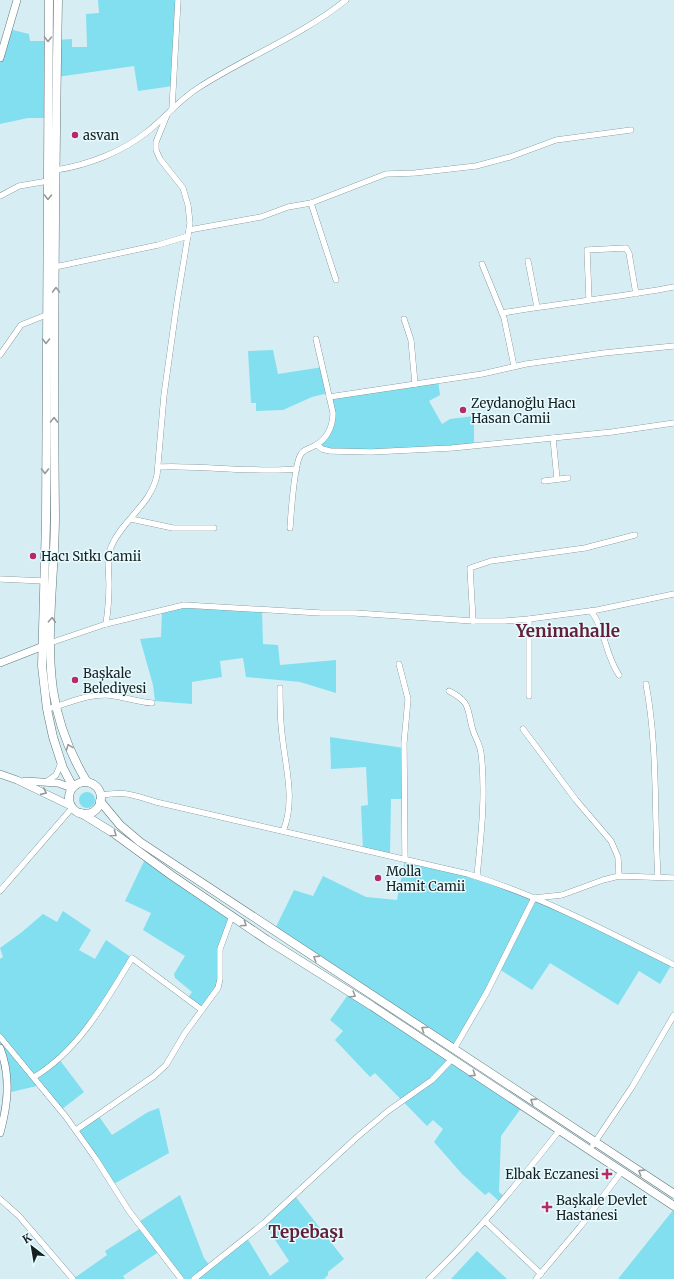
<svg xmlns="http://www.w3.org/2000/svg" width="674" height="1279" font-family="Merriweather,serif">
<rect width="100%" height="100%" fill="#d6eef3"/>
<!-- green -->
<g fill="#82dfef">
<polygon points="98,0 178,0 173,86 138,91 134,66 57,77 57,40 72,39 72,47 87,47 86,14 99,13"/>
<polygon points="9,29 29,34 30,41 48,41 47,118 28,118 0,124 0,47"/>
<polygon points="273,350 278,374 323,367 328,393 312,397 283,410 256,411 256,403 251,403 248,351"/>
<polygon points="438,380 440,395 429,401 442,424 450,419 474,416 474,446 371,452 319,448 332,422 329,397"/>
<polygon points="184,605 262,610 263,644 278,645 280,665 336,660 336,693 300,682 246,677 243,658 220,661 222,677 192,682 192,704 155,701 153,685 140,639 161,637 162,610"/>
<polygon points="330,737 404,748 405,799 391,799 390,856 363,850 361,806 368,805 366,767 331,769"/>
<circle cx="87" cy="800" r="8"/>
<polygon points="146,857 232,916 224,934 219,983 202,1010 187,999 192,992 175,978 174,974 185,956 143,930 151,913 125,901"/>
<polygon points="405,859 468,874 534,898 672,964 660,984 639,971 618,1005 550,963 532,990 499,969 454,1049 274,931 294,890 313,896 323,876 366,897 397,900"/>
<polygon points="63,911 91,930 79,950 95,959 106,940 132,958 102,1006 59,1059 84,1092 61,1110 41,1085 7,1093 0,1048 0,959 3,957 0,948 22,932 43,914 57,922"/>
<polygon points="350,992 522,1107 501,1136 499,1192 506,1198 501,1203 489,1192 485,1195 462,1174 434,1142 443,1129 433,1120 427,1126 375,1073 370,1077 335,1040 343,1031 330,1020"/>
<polygon points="159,1108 169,1153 112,1185 76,1130 98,1115 112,1135 148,1112"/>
<polygon points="180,1195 204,1258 210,1266 247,1238 270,1276 289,1261 264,1223 295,1196 344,1259 328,1272 328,1275 324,1279 181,1279 160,1251 123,1276 125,1279 73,1279 107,1255 105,1251 141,1228 137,1223"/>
<polygon points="674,1209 674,1279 618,1279"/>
<polygon points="477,1251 507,1279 451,1279"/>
</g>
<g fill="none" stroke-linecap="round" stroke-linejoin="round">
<defs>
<g id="minor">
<polyline points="172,109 178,0"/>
<path d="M56 170C88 165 122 152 147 132 165 118 179 100 198 88 246 57 301 36 346 0"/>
<polyline points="0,196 19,186 48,181"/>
<polyline points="311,203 336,280"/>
<polyline points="189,230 261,217 288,207 311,203 386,174 415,173 476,166 510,157 556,140 631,130"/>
<polyline points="528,261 537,307"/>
<polyline points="482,264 504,318 514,366"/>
<polyline points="55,267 158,245 188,236"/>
<polyline points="589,299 587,250 626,248 629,253 636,294"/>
<path d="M502 313C559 303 617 298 674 287"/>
<polyline points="404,319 411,340 415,384"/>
<polyline points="0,355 21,325 46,315"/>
<polyline points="329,397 482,374 526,364 604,353 674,346"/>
<polyline points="553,438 557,479"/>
<polyline points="317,445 322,449 330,451 371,452 452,448 612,432 674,423"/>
<path d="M158 467C204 465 250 473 297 469"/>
<polyline points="544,481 568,478"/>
<polyline points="131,519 173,528 214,528"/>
<path d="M290 528C291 514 294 464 301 454 304 449 309 449 314 446 327 440 333 426 333 413L316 339"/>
<polyline points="0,579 44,581"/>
<path d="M591 611C606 631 605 655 619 675"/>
<polyline points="529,619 529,696"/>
<polyline points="473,621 470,568 491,561 585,548 635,535"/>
<path d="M106 624C108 610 109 597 109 584 109 572 106 558 111 547 122 520 151 505 157 475L164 395 177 302 190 223 188 205 183 188 160 159 156 150V142L167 115"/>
<polyline points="50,643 106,624 184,605 321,613 355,613 473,621 505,621 529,619 597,610 674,594"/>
<polyline points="399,664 408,699 404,743 405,859"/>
<path d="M646 684C658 748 654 812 658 877"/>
<path d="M280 688C280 703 280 719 282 734 285 765 296 801 283 831"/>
<path d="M449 691C470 702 467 707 472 727 474 736 480 744 481 753 486 794 481 836 477 876"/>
<path d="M47 709C67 704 86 694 107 695 122 696 137 702 152 703"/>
<polyline points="523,729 576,800 611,841 618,857 619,876"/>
<polyline points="46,782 56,775 61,763"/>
<path d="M101 795C126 791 132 795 156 802L468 874C540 896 607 931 674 965"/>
<polyline points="0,891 72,808"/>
<polyline points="0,1037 66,1117 96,1159 129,1211 181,1279"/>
<polyline points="454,1049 487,992 534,898 562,895 603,880 619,876 674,878"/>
<path d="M34 1077C79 1050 106 1001 132 958L202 1010"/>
<polyline points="76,1130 154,1076 166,1065 185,1033 218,988 220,979 220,949 232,916"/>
<polyline points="593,1145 632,1087 674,1015"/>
<polyline points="0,1199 19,1216 73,1279"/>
<polyline points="486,1222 541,1274"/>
<polyline points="194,1279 264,1223 356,1138 388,1111 432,1080 451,1060"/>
<path d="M429 1279C477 1233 518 1183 559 1131"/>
<polyline points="536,1279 580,1227 622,1171"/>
</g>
<g id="tertiary">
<polyline points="0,58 17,0"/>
<polyline points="0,663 46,645"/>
<polyline points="0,774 17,780 71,806"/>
<polyline points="25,781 58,783 72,788"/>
<path d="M0 1048C11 1076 8 1104 0 1133"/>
</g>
<g id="secondary">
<polyline points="49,0 46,521 42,666 47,709 53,737 63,768 73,787"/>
<path d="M58 0C55 172 53 344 55 515 55 573 45 632 53 690 58 723 70 754 87 782"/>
<circle cx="85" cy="798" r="16"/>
<polyline points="100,801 120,825 140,842 674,1194"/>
<polyline points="81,813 115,834 171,875 267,940 372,1006 674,1206"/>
</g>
</defs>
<!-- minor casing -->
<use href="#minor" stroke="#62787c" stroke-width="6"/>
<!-- tertiary casing -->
<use href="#tertiary" stroke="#62787c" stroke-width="8"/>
<!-- secondary casing -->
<use href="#secondary" stroke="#62787c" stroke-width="9"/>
<!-- minor -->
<use href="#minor" stroke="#fff" stroke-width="5.5"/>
<!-- tertiary -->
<use href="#tertiary" stroke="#fff" stroke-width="7"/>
<!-- secondary -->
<use href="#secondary" stroke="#fff" stroke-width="8"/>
</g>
<!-- one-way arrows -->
<defs><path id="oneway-chevron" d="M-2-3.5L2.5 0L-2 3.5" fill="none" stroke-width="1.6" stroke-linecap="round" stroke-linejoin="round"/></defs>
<g stroke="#969a9b">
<use href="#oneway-chevron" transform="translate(48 39) rotate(91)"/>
<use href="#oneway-chevron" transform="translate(48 197) rotate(91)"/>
<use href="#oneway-chevron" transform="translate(56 290) rotate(-90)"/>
<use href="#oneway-chevron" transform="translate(46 341) rotate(91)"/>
<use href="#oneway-chevron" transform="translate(54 420) rotate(-89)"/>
<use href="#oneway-chevron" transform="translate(45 471) rotate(90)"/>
<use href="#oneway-chevron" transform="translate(52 620) rotate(-87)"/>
<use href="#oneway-chevron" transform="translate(69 747) rotate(-111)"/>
<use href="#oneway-chevron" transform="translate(44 792) rotate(24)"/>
<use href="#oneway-chevron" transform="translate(114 834) rotate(35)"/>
<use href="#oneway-chevron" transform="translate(244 924) rotate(34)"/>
<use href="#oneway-chevron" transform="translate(316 958) rotate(-148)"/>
<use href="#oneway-chevron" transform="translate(353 995) rotate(32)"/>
<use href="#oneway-chevron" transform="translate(424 1029) rotate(-146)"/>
<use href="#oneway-chevron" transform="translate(473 1074) rotate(33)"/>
<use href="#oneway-chevron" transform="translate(533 1101) rotate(-147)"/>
<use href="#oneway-chevron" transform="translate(641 1172) rotate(-147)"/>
</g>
<!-- markers -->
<g fill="#b62b66" stroke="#e7fbfe" stroke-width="1.5">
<circle cx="75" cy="135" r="4"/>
<circle cx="463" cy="410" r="4"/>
<circle cx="33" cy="556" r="4"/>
<circle cx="75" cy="680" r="4"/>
<circle cx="378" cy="878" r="4"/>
<path d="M605 1168h4v4h4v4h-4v4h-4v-4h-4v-4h4z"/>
<path d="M545 1201h4v4h4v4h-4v4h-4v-4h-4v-4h4z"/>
</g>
<g text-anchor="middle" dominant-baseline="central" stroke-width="3" stroke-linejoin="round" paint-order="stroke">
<!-- poi labels -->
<g font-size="13" fill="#161f21" stroke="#e7fbfe" text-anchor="start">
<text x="83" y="135">asvan</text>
<text x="471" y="403">Zeydanoğlu Hacı<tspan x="471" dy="15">Hasan Camii</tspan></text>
<text x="41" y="556">Hacı Sıtkı Camii</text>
<text x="83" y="673">Başkale<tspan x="83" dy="15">Belediyesi</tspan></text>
<text x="386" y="871">Molla<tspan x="386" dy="15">Hamit Camii</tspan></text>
<text x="599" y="1174" text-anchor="end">Elbak Eczanesi</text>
<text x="556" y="1200">Başkale Devlet<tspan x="556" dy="15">Hastanesi</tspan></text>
</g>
<!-- district labels -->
<g font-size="17" font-weight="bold" fill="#621f39" stroke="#e7fbfe">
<text x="568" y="631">Yenimahalle</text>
<text x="306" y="1232">Tepebaşı</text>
</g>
</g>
<!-- north arrow -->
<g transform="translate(32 1247) rotate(329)" stroke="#e7fbfe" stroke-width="3" paint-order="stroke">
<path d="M0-3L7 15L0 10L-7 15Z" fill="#161f21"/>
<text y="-6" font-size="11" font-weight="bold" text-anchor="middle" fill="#161f21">K</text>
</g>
</svg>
